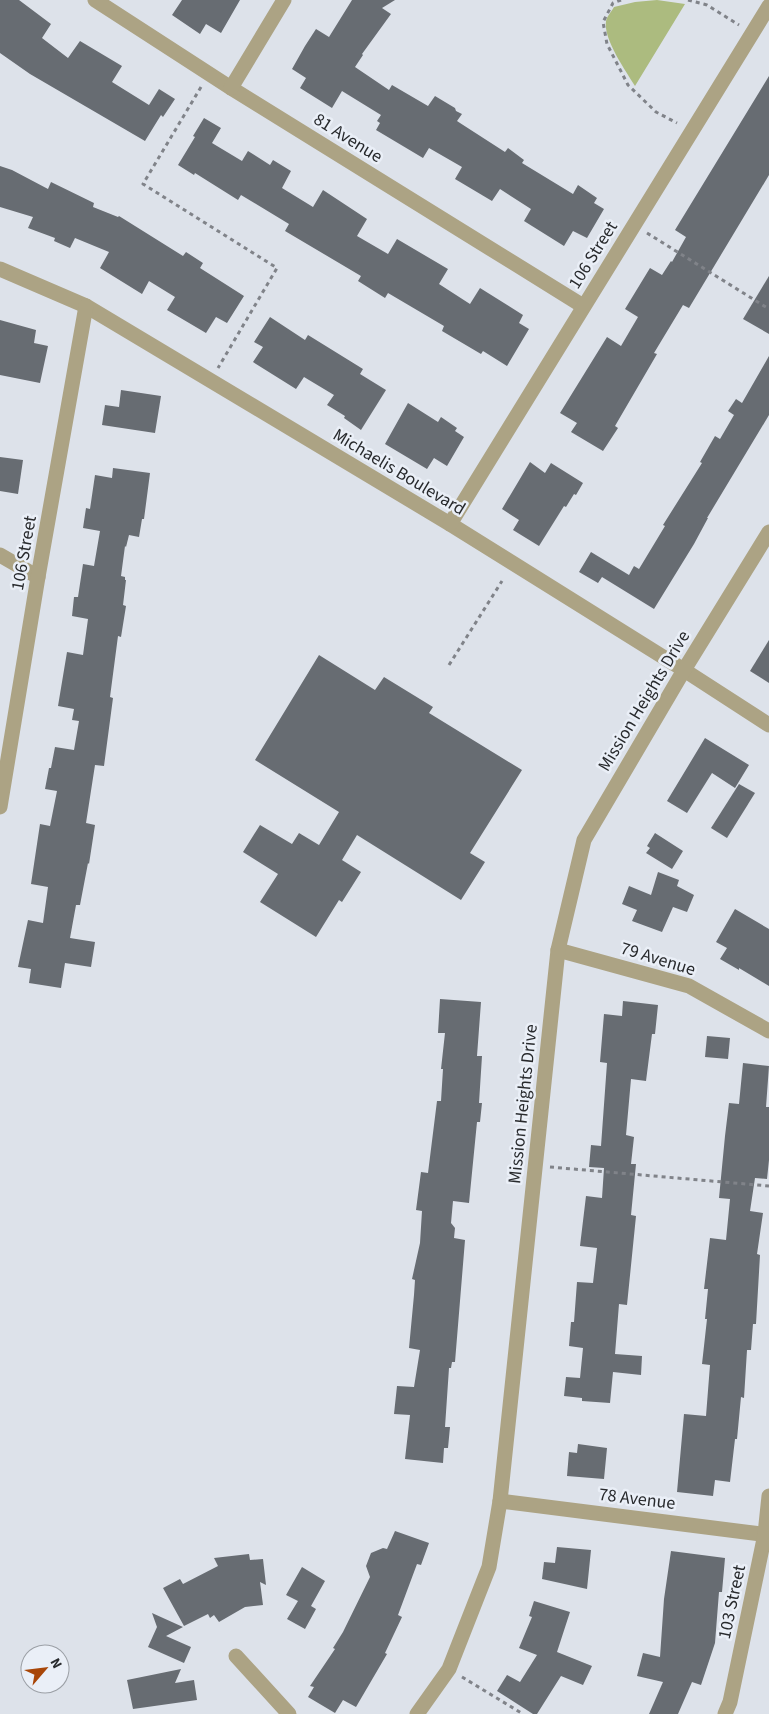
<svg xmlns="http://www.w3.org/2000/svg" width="769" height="1714" font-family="'Source Sans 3',sans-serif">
<rect width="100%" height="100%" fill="#dde2ea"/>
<!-- green -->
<path fill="#acbb7f" d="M657 0 685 4 635 86C626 71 603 39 606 21 607 16 612 11 614 7L635 2Z"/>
<!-- building -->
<g fill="#676c72">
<polygon points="0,0 19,0 51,24 42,38 68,58 80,41 122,66 112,82 149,105 159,89 175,99 163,117 161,115 145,141 30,74 0,53"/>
<polygon points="182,0 240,0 221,33 206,24 200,34 172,15"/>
<polygon points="352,0 395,0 382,8 391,14 362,54 363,55 355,67 389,90 392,85 428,106 435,96 455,108 456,111 462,114 457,121 460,123 505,152 508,148 524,160 522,163 573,194 578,185 597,198 594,203 604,209 587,238 573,231 564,246 524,221 531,209 500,189 492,201 455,179 462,167 429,148 423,158 376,130 380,123 377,121 381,115 342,91 332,108 300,88 306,78 292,69 305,46 316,29 329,37"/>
<polygon points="769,76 769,175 689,308 683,305 654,353 657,354 615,426 618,428 603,451 571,432 577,423 560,413 607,337 621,346 638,317 625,309 650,268 662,275 671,261 672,262 686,237 675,230"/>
<polygon points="204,118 221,128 212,143 242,161 248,151 270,165 273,160 291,171 282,188 313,207 323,190 367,219 357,236 388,254 397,239 448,269 439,284 470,304 480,288 523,315 519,323 529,329 507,366 483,351 481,354 442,331 444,326 388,293 385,298 358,281 361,276 285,231 289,224 241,195 238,200 195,173 194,175 178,165 195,137 193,136"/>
<polygon points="0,166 12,170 48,189 51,182 94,203 93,207 118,217 119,216 183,256 186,252 203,263 200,268 244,296 227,323 216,317 206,333 167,310 175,297 149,281 142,294 100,268 109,252 75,238 70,248 54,241 55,238 28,228 33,217 0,207"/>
<polygon points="769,276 769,334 743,319"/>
<polygon points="270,317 305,340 308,335 363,369 360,374 386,390 361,430 344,418 345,416 327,405 334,395 304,377 296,389 253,362 263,347 254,342"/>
<polygon points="0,320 36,330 34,343 48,346 40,383 0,375"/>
<polygon points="769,356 769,415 707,518 708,518 694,544 654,609 602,577 598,583 579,572 591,552 629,575 634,566 639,569 665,526 663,525 702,463 700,462 715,436 720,439 734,415 728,411 736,399 742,403"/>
<polygon points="121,390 161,396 155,433 102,425 105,405 119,407"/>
<polygon points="408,403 438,422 441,417 457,428 455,431 464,437 447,466 434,458 427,469 385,444"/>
<polygon points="0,457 23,460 18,494 0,491"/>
<polygon points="530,462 545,473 551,463 583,483 576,495 574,494 566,507 564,506 539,546 513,530 519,520 502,509"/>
<polygon points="113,468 150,473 144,519 142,519 139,537 129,535 126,547 125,546 121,576 125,577 125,580 126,580 123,605 126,606 121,637 118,636 110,697 113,698 104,766 95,765 86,823 95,825 89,864 88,863 80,905 76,905 70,938 95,942 91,967 65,963 61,988 29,983 31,969 18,967 28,920 43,923 48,887 31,884 40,824 50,826 57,791 45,789 49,768 51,768 55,747 74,750 79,721 72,720 74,709 58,706 67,652 83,655 88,619 72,616 74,597 78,597 83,564 94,566 100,531 83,528 86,508 90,509 95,475 112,478"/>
<polygon points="769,640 769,683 750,671"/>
<polygon points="319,655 375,690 384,677 433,707 429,713 522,770 470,853 485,862 461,900 357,835 342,860 361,872 342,902 339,900 316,937 260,902 278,874 243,852 260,825 292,844 299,833 319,845 339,812 255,760"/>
<polygon points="705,738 749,765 735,788 712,773 687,813 667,801"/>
<polygon points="739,784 755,793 727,838 711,828"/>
<polygon points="655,833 683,851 672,869 646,853 650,848 647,846"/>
<polygon points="658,872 679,880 677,886 694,895 687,912 673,907 662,932 632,921 637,910 622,904 629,886 651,895"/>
<polygon points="735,909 769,929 769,986 739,968 739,970 720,959 727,948 716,942"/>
<polygon points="440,999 481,1002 477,1056 482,1056 479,1103 482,1103 480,1122 477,1122 469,1203 453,1201 451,1223 455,1228 454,1238 465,1240 455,1362 452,1362 451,1368 449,1368 445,1427 450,1427 448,1448 444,1448 443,1463 405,1459 410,1415 394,1414 397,1386 414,1387 420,1350 409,1348 414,1295 415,1280 412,1279 420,1243 422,1211 416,1210 421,1172 428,1173 437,1101 441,1101 443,1069 441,1069 445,1033 438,1033"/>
<polygon points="623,1001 658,1005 655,1034 652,1034 646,1081 631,1079 626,1135 634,1137 631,1164 636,1164 631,1215 636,1216 627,1305 619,1304 615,1354 642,1356 641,1375 613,1372 610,1403 582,1401 582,1398 564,1396 566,1377 580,1378 583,1348 569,1346 571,1322 574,1322 577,1282 593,1283 597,1248 580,1246 586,1196 602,1198 604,1168 589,1167 591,1145 601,1146 607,1063 600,1062 604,1014 622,1016"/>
<polygon points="707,1036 730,1038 728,1059 705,1057"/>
<polygon points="743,1063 769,1066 766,1107 769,1107 769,1160 767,1179 755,1178 750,1211 763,1213 757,1254 760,1255 756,1324 753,1324 751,1350 747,1350 744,1398 741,1397 737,1439 735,1439 730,1482 715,1480 713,1496 677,1492 684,1414 706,1416 710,1365 702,1364 707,1319 705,1319 708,1289 704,1289 710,1238 726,1240 730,1199 719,1198 725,1136 729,1103 739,1104"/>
<polygon points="578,1444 607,1448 604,1479 567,1476 569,1452 577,1453"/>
<polygon points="395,1531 429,1543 421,1565 417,1564 398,1615 402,1617 385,1653 387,1654 356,1707 343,1700 335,1713 308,1697 314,1687 310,1686 335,1649 333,1648 343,1632 370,1577 366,1566 371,1553 383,1548 387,1549"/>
<polygon points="557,1547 591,1550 587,1589 542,1579 544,1562 555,1563"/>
<polygon points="671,1551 725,1558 722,1592 719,1592 715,1643 701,1685 692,1682 678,1714 649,1714 663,1682 637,1676 643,1653 660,1657 664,1599"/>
<polygon points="249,1554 250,1560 263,1559 266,1585 260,1582 263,1605 245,1607 219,1622 214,1615 210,1618 208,1614 184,1626 163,1588 180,1579 183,1584 218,1566 214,1558"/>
<polygon points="302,1567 325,1581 311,1606 316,1609 305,1629 287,1619 298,1601 286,1595"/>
<polygon points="534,1601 570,1612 557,1652 592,1666 583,1685 561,1676 537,1714 533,1714 497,1691 507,1675 520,1682 537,1655 519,1648 532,1617 529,1616"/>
<polygon points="152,1613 183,1627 166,1636 191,1647 184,1663 148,1647 157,1627"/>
<polygon points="181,1669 175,1683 194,1680 197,1700 133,1709 127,1680"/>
</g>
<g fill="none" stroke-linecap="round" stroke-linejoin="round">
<!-- path -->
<g stroke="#808389" stroke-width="3" stroke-dasharray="4 4" stroke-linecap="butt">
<polyline points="621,0 613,3 603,22 607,44 628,85 656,112 677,123"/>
<polyline points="688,0 707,5 739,25"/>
<polyline points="201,87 143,184 277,268 218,368"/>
<polyline points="647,233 769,309"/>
<polyline points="449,665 502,581"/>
<polyline points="550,1167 769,1186"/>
<polyline points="462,1677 523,1714"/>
</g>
<!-- minor -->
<g stroke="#aca384" stroke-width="15">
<polyline points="95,0 231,88 583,306"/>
<polyline points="231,88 284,0"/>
<polyline points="0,269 86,306 450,524 684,670 769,725"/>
<polyline points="450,524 769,6"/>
<polyline points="0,555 38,577"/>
<polyline points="0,807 38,577 86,306"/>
<polyline points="558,950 689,986 769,1031"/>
<polyline points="500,1501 769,1535"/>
<polyline points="236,1656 289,1714"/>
<polyline points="417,1714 449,1669 489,1567 500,1501 558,950 584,840 684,670 769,532"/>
<polyline points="725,1714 730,1702 765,1534 769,1496"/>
</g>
</g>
<g text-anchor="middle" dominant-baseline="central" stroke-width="5" stroke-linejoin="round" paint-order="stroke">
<!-- street labels -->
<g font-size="18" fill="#282a2d" stroke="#eaeff7">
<text transform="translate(348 138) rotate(32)">81 Avenue</text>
<text transform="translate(593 255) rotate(-58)">106 Street</text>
<text transform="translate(399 472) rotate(31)">Michaelis Boulevard</text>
<text transform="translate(24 553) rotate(-80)">106 Street</text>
<text transform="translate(644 701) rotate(-59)">Mission Heights Drive</text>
<text transform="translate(658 959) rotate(17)">79 Avenue</text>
<text transform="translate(523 1104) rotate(-84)">Mission Heights Drive</text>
<text transform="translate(637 1499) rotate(7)">78 Avenue</text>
<text transform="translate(732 1602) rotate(-78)">103 Street</text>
</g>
</g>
<!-- north arrow -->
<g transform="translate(45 1669) rotate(62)"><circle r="24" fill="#eaeff7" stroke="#9ca0a6"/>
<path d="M0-4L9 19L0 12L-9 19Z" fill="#a84608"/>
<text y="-8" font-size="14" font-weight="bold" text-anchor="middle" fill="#282a2d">N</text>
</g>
</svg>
